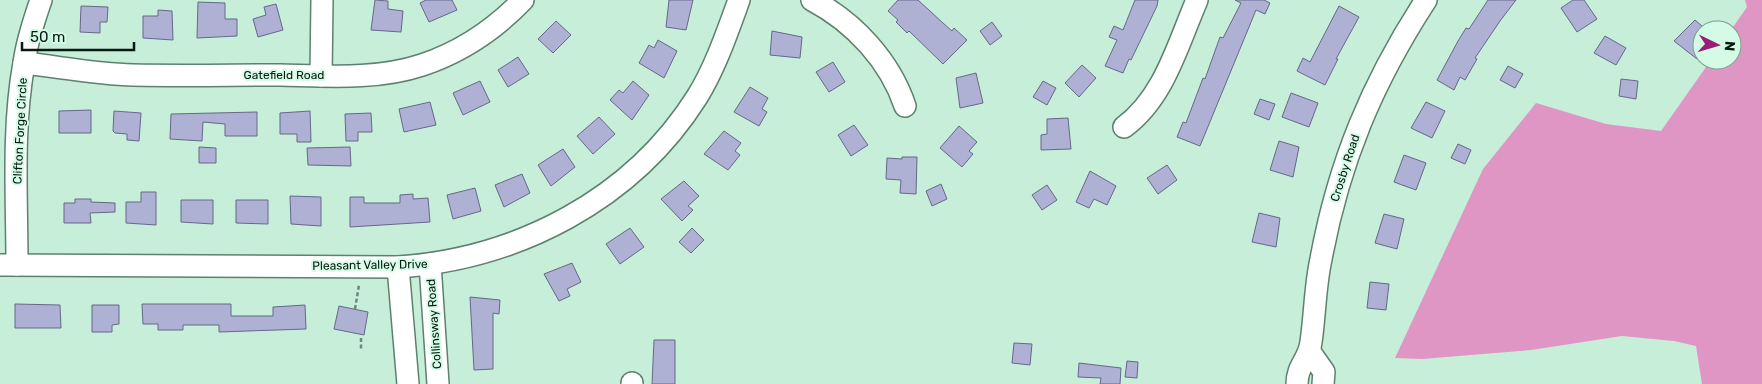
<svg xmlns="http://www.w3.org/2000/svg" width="1762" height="384" font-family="Rubik,sans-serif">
<rect width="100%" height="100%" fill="#c6eed8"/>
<!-- green -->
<polygon fill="#df96c4" points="1745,0 1762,0 1762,384 1702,384 1696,346 1674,341 1622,336 1531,350 1422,359 1395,358 1483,169 1536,103 1606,124 1661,131 1711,60 1732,60 1731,30 1747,7"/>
<!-- building -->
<g fill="#aeb1d4" stroke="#666889">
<polygon points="375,0 388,1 388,9 403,11 401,32 371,30"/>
<polygon points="426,0 452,0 457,10 429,22 420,3"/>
<polygon points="669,0 693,0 686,30 666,27"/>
<polygon points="898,0 918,0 943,23 952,31 954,28 967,40 943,64 909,31 907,33 896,22 898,20 888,11"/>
<polygon points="1135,0 1158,0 1157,6 1131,60 1129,59 1123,73 1105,66 1117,40 1109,37 1114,26 1123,30"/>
<polygon points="1235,0 1264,0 1270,3 1265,14 1256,10 1200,146 1177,137 1183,122 1186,123 1203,78 1205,79 1220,37 1223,38 1241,3"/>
<polygon points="1488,0 1516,0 1500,21 1475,58 1477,59 1465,80 1460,77 1454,90 1437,80 1458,41 1466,28 1469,29"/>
<polygon points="1573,0 1584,0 1597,19 1577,32 1561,8"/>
<polygon points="198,2 225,3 225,19 237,19 237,36 197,38"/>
<polygon points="276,4 283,30 258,37 253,19 266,15 264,7"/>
<polygon points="81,6 108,7 107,22 100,22 100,33 80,32"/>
<polygon points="1339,6 1359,17 1336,59 1338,59 1325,85 1297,71 1303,58 1310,62"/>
<polygon points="158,10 172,11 173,40 143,38 143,16 158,16"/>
<polygon points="1695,20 1702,26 1702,53 1697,59 1674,41"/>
<polygon points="556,21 571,35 553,53 538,39"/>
<polygon points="992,22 1002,36 990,45 980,31"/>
<polygon points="772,31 802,37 800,58 770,55"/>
<polygon points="1605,36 1626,48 1616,65 1594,53"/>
<polygon points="658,40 677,51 664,78 639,63 649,45 654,48"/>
<polygon points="518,57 529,74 508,87 498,70"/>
<polygon points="833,62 845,82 829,92 816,72"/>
<polygon points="1082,65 1096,78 1079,97 1065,83"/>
<polygon points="1508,66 1523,74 1515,88 1500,80"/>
<polygon points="976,73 983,103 960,108 956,78"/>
<polygon points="1621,79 1638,81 1636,99 1619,96"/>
<polygon points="480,81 490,102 463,115 453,93"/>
<polygon points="633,81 649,95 632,120 610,100 619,90 623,93"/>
<polygon points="1043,81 1056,88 1047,105 1033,97"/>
<polygon points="750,87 768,98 762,109 767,112 759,126 734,112"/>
<polygon points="1291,93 1318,103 1309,127 1282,117"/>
<polygon points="1260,99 1275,104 1269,120 1254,114"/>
<polygon points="430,102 436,125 404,132 399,109"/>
<polygon points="1426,102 1445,111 1432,138 1411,128"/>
<polygon points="91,110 91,133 59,133 59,111"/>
<polygon points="114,111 141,113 139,141 127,140 127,134 115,133 113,131"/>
<polygon points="310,111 311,142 297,142 297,134 280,134 280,113"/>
<polygon points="257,112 257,136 225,136 225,124 203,122 202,141 170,139 171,114"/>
<polygon points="371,113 372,132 358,132 358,141 346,141 345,114"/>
<polygon points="599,117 615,134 593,154 577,136"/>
<polygon points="1068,118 1071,149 1041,150 1041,135 1047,134 1047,119"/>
<polygon points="854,125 868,145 851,156 838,135"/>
<polygon points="959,126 977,142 969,151 973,154 962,167 940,148"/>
<polygon points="724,131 741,143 735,151 740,155 728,170 704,154"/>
<polygon points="1279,141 1299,147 1293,177 1270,170"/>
<polygon points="1458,144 1471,150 1465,164 1451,158"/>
<polygon points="199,147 216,148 216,163 199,163"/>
<polygon points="350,147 351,166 308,165 307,148"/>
<polygon points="563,149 575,167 551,186 538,165"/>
<polygon points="1404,155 1426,163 1416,190 1394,182"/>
<polygon points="902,157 917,157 916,194 900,193 901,180 886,179 887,158 902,159"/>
<polygon points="1167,165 1177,180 1158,194 1147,178"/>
<polygon points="1090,171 1116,186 1107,205 1094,199 1089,208 1076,202"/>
<polygon points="522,174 530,193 504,207 495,185"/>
<polygon points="684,181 699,196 688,206 693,210 682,221 661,199"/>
<polygon points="941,184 947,199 932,206 926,191"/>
<polygon points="1047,185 1057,200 1042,210 1032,195"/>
<polygon points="475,188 481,211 453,219 447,195"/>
<polygon points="141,192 156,192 156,225 126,223 126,202 141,202"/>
<polygon points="413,194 413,199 428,198 430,222 350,227 350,197 364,197 364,203 400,203 400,195"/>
<polygon points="290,196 321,197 321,226 291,224"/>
<polygon points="75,199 91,199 91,202 115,203 115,212 90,213 91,223 64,223 64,203 75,203"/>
<polygon points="181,200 213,200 213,224 181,222"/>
<polygon points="236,200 268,200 268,224 236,223"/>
<polygon points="1259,213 1280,218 1276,247 1252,242"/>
<polygon points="1384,214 1404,219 1397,249 1375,243"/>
<polygon points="630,228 644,247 620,264 606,244"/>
<polygon points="692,228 704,240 691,253 679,242"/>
<polygon points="572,263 581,282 567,289 570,296 559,301 544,274"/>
<polygon points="1370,282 1389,284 1386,310 1367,308"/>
<polygon points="470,297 500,300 499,314 493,313 493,369 474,370"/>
<polygon points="15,304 60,305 61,328 15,328"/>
<polygon points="142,304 231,304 231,316 273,316 273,307 305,305 306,329 219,332 219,325 183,325 183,330 158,330 158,324 143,324"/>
<polygon points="92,305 119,305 119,324 112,325 112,332 92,332"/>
<polygon points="339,306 368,312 364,335 334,329"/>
<polygon points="654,340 675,340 675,384 652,384"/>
<polygon points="1014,343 1032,344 1030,365 1012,363"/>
<polygon points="1127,361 1138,362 1137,378 1125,377"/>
<polygon points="1079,363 1121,368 1120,384 1100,384 1101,378 1078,377"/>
</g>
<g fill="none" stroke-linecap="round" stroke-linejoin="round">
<defs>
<g id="minor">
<path d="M812 0C854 22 890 61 905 106"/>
<path d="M24 63C60 67 96 74 133 75 182 76 231 75 280 75 327 76 377 80 422 65 461 52 495 29 523 0"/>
<polyline points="321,76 322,0"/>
<path d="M1124 127C1164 98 1178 44 1197 0"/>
<polyline points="430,264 438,384"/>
<path d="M0 265 398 267C517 259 632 200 697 97 715 68 727 33 739 0"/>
<path d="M17 265C17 198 12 129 24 63 27 41 34 20 41 0"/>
<polyline points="398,267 408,384"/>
<polyline points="1310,352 1324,372 1323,384"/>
<polyline points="632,383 632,384"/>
<path d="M1297 384C1297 365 1309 360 1311 342 1315 315 1315 286 1321 259 1339 162 1372 83 1426 0"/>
</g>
</defs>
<!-- minor casing -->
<use href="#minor" stroke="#5d816e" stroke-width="24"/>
<!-- path -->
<g stroke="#6e8a7b" stroke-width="2.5" stroke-dasharray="4 2.5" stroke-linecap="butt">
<polyline points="355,309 359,285"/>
<polyline points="361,338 361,350"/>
</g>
<!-- minor -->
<use href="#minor" stroke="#fff" stroke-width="21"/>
</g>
<g text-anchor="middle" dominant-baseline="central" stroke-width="4" stroke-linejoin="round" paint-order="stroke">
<!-- street labels -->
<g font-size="12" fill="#091811" stroke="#d3fbe5">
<text x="284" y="75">Gatefield Road</text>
<text transform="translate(20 131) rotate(-87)">Clifton Forge Circle</text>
<text transform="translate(1345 168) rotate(-72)">Crosby Road</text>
<text transform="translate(370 265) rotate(-1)">Pleasant Valley Drive</text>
<text transform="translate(434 324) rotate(-94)">Collinsway Road</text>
</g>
</g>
<!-- north arrow -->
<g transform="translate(1717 45) rotate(95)"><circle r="24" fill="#d3fbe5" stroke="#82a090"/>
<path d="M0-4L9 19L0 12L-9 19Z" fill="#991e78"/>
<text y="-8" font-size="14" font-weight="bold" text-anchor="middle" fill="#091811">N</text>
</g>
<!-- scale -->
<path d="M22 42v8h112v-8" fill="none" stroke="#091811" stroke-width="2.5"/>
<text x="30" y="42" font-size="15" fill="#091811" stroke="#d3fbe5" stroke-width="4" paint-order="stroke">50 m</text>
</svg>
